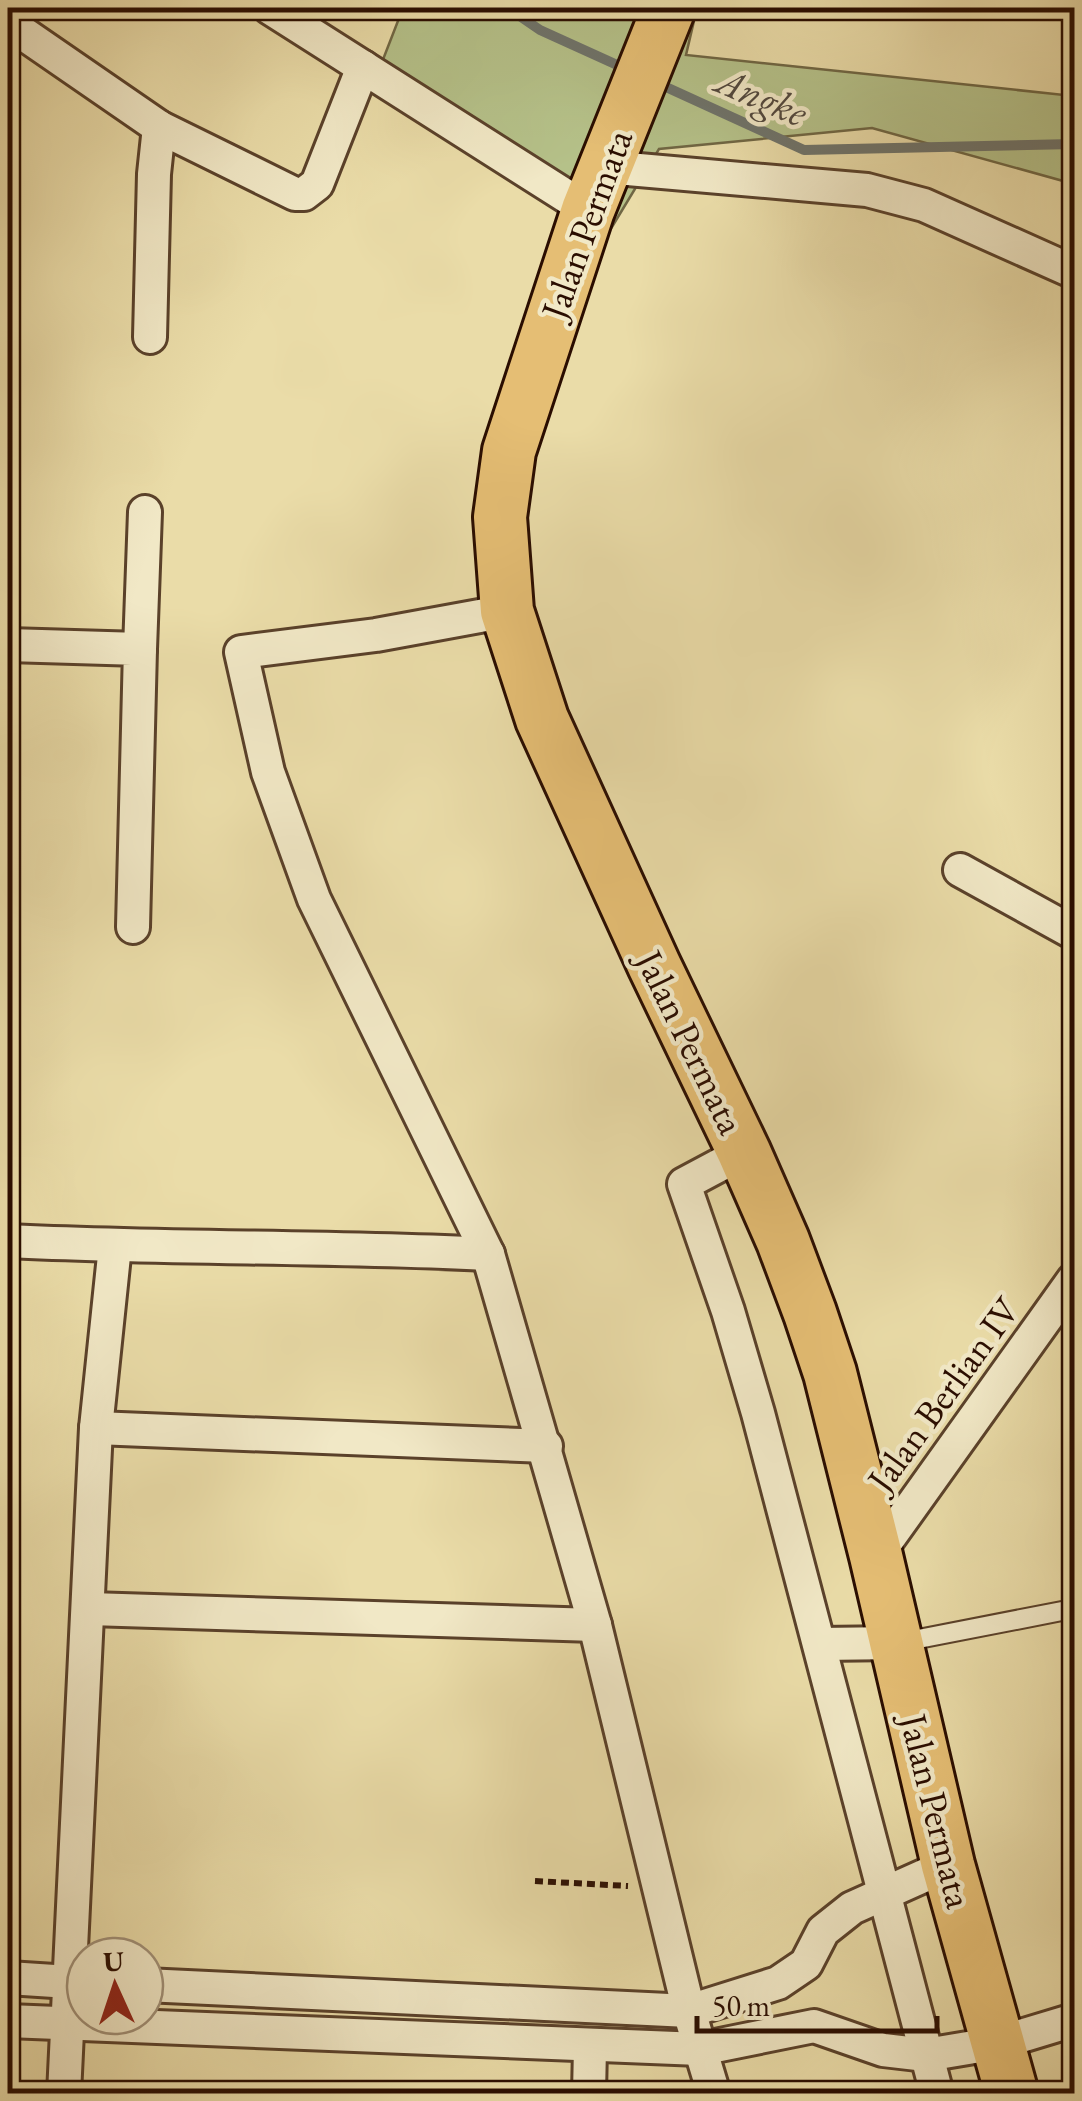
<svg xmlns="http://www.w3.org/2000/svg" width="1082" height="2101" font-family="'EB Garamond',serif">
<rect width="100%" height="100%" fill="#eadca8"/>
<filter id="stains"><feTurbulence type="fractalNoise" baseFrequency=".002" numOctaves="4"/><feColorMatrix values="0 0 0 0 .2 0 0 0 0 .09 0 0 0 0 .02 0 0 0 .5 -.17"/></filter>
<radialGradient id="worn" r=".72"><stop offset=".6" stop-color="#630" stop-opacity="0"/><stop offset="1" stop-color="#630" stop-opacity=".3"/></radialGradient>
<!-- green -->
<polygon fill="#b5c189" stroke="#706744" stroke-width="2.5" points="403,8 697,8 686,55 1074,96 1074,184 872,128 659,149 612,227 377,75"/>
<g fill="none" stroke-linecap="round" stroke-linejoin="round">
<!-- stream -->
<g stroke="#6f746b" stroke-width="10">
<polyline points="508,8 540,30 626,69"/>
<polyline points="655,82 804,150 1074,144"/>
</g>
<defs>
<polyline id="lane" points="903,1642 1062,1611"/>
<g id="street">
<polyline points="270,8 588,210"/>
<polyline points="8,23 159,127 295,194 304,194 317,184 363,67"/>
<polyline points="605,167 867,190 924,205 1074,272"/>
<polyline points="150,337 154,174 159,127"/>
<polyline points="507,611 376,635 241,652 268,772 314,899 488,1254 595,1625 689,2011 714,2094"/>
<polyline points="8,645 140,649 133,927"/>
<polyline points="140,649 145,512"/>
<polyline points="960,870 1074,933"/>
<polyline points="744,1152 684,1184 728,1311 758,1413 937,2094"/>
<path d="M8 1241C168 1249 328 1246 488 1254"/>
<polyline points="96,1428 546,1446"/>
<polyline points="876,1556 1074,1279"/>
<polyline points="90,1609 595,1625"/>
<polyline points="820,1644 898,1643"/>
<polyline points="8,1978 85,1983"/>
<polyline points="145,1985 689,2011 778,1983 806,1964 823,1931 852,1908 948,1865"/>
<polyline points="8,2021 700,2049 814,2026 883,2050 926,2055 998,2043 1074,2020"/>
<polyline points="64,2094 96,1428 115,1246"/>
<polyline points="589,2094 590,2047"/>
</g>
<polyline id="primary" points="669,8 588,210 509,451 500,517 507,611 542,719 654,965 744,1152 783,1241 810,1313 830,1373 876,1556 948,1865 1012,2094"/>
</defs>
<!-- lane casing -->
<use href="#lane" stroke="#5a412a" stroke-width="22"/>
<!-- street casing -->
<use href="#street" stroke="#5a412a" stroke-width="38"/>
<!-- primary casing -->
<use href="#primary" stroke="#2a0d00" stroke-width="58"/>
<!-- path -->
<polyline stroke="#2a0d00" stroke-width="6" stroke-dasharray="8 5" stroke-linecap="butt" points="535,1881 628,1886"/>
<!-- lane -->
<use href="#lane" stroke="#f1e8c6" stroke-width="18"/>
<!-- street -->
<use href="#street" stroke="#f1e8c6" stroke-width="32"/>
<!-- primary -->
<use href="#primary" stroke="#e5be74" stroke-width="52"/>
</g>
<g text-anchor="middle" dominant-baseline="central" stroke-width="9" stroke-linejoin="round" paint-order="stroke">
<!-- street labels -->
<g font-size="38" fill="#2a0d00" stroke="#f1e8c6">
<text transform="translate(586 224) rotate(-70)">Jalan Permata</text>
<text transform="translate(691 1042) rotate(64)">Jalan Permata</text>
<text transform="translate(943 1394) rotate(-54)">Jalan Berlian IV</text>
<text transform="translate(937 1811) rotate(76)">Jalan Permata</text>
</g>
<!-- water labels -->
<g font-size="40" font-style="italic" fill="#52493f" stroke="#f1e8c6">
<text transform="translate(762 96) rotate(23)">Angke</text>
</g>
</g>
<!-- margin -->
<rect width="1082" height="2101" fill="none" stroke="#eadca8" stroke-width="40"/>
<rect x="10" y="10" width="1062" height="2081" fill="none" stroke="#2a0d00" stroke-width="5"/>
<rect x="20" y="20" width="1042" height="2061" fill="none" stroke="#2a0d00" stroke-width="2.5"/>
<!-- north arrow -->
<g transform="translate(115 1986) rotate(357)"><circle r="48" fill="#f1e8c6" stroke="#a19077" stroke-width="2.5"/>
<path d="M0-8L18 38L0 25L-18 38Z" fill="#8f2418"/>
<text y="-15" font-size="28" font-weight="bold" text-anchor="middle" fill="#2a0d00">U</text>
</g>
<!-- scale -->
<path d="M697 2016v15h240v-15" fill="none" stroke="#2a0d00" stroke-width="5"/>
<text x="712" y="2016" font-size="30" fill="#2a0d00" stroke="#f1e8c6" stroke-width="8" paint-order="stroke">50 m</text>
<rect width="100%" height="100%" filter="url(#stains)"/>
<rect width="100%" height="100%" fill="url(#worn)"/>
</svg>
